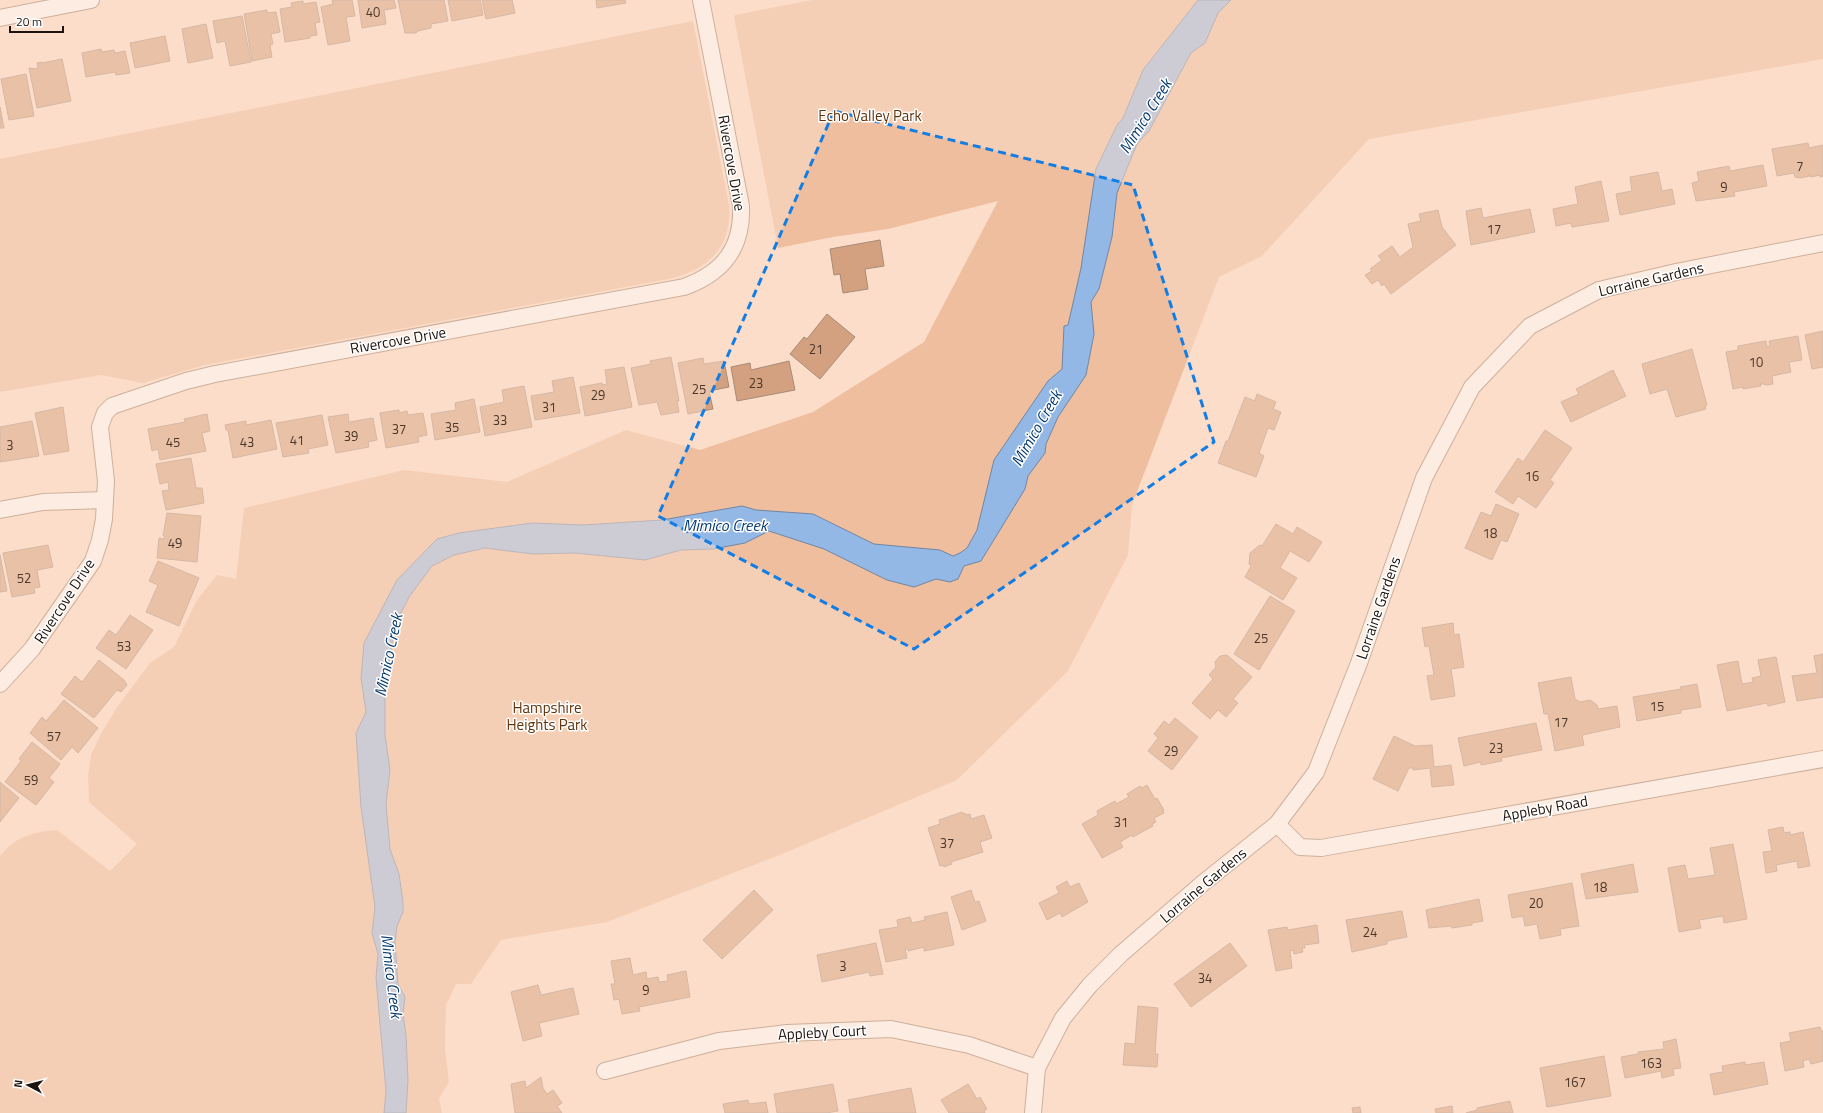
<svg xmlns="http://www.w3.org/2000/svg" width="1823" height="1113" font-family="'Titillium Web',sans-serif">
<rect width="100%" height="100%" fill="#fbddc9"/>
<!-- green -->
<g fill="#eebe9e">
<path d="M812 0H1823V59L1369 139 1262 256 1219 277 1132 505 1128 555 1068 671 957 780 787 852 607 922 501 940 471 984H456L446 1005 445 1049 449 1082 439 1098 442 1113H0V856C16 836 33 832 57 830L110 871 137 844 89 802 88 777 91 755 102 732 118 706 150 663 174 647 197 600 217 575 236 579 244 508 404 470 507 482 626 430 700 450 813 412 924 342 998 201 888 229 833 237 778 248 734 17 735 15Z"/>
<path d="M693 21 729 205C732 248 709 269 669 279L205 365 143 383 101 375 0 392V159Z"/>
</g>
<!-- water -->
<polygon fill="#94b8e5" stroke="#7186a4" points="1198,0 1231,0 1218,13 1205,43 1191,53 1149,131 1137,144 1117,193 1112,237 1099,289 1091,302 1094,334 1086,375 1058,417 1046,444 1045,453 1028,476 1025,489 981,561 964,566 958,579 950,582 936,579 914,587 887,580 824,549 769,531 745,543 713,549 681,550 645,560 575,553 533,554 485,548 454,555 432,566 409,597 394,627 385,697 385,735 390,770 386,804 390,849 399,874 403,902 403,912 397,926 395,942 398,984 405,997 403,1014 406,1035 408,1080 406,1113 384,1113 386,1091 376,978 378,954 372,933 375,907 361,807 356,733 366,712 361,678 364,643 397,580 437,539 459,533 532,523 583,525 662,520 742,506 756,510 813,514 874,544 940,550 953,556 960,553 967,548 977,530 994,460 1048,381 1062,369 1064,326 1068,325 1081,268 1096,169 1117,125 1123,118 1143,70"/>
<!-- building -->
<g fill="#d3a17f" stroke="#a78b79">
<polygon points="332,0 352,0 355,16 346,17 350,41 328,45 321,7 333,4"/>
<polygon points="358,0 394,0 396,8 384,10 386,24 362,28"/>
<polygon points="398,0 444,0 448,21 431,24 431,28 418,31 416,33 405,33"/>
<polygon points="448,0 480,0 483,15 452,21"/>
<polygon points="482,0 512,0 515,13 486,19"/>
<polygon points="596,0 625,0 626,3 597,8"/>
<polygon points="303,1 303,4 316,2 320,22 315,23 317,35 310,36 310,38 285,42 280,9 292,7 291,3"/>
<polygon points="267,10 267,13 276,12 280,32 271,34 273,44 270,45 272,57 252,61 244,14"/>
<polygon points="242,16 251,62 230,66 225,41 217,43 213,21"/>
<polygon points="206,24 213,58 188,63 182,29"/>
<polygon points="165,36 170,61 135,68 130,43"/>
<polygon points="101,49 102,52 114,50 115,53 125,51 130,73 116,75 115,72 86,77 82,53"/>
<polygon points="62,59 71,101 37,108 29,68 36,69 38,67 37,63 42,62 42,63"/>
<polygon points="26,74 34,116 9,120 1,79"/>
<polygon points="0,107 4,128 0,128"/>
<polygon points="1808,143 1809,148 1823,145 1823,176 1820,177 1820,175 1811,177 1809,174 1810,176 1800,178 1795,177 1794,173 1777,176 1772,149"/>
<polygon points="1763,165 1767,186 1734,192 1735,196 1696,201 1692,183 1699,181 1697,172 1729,166 1730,171"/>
<polygon points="1658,172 1662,191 1672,189 1675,204 1620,215 1616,194 1632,191 1630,177"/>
<polygon points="1601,181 1609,221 1572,227 1571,223 1556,226 1553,209 1578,204 1575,187"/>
<polygon points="1481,208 1483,218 1530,209 1535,232 1471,245 1466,211"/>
<polygon points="1438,210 1442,227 1456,245 1391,294 1384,284 1382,286 1378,280 1372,284 1365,275 1372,271 1370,269 1382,260 1378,256 1392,246 1400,257 1413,247 1408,224 1421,221 1419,214"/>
<polygon points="880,240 884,266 865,269 868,289 843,293 840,274 834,275 830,249"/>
<polygon points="827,314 855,337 820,379 790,354 804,337 807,339"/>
<polygon points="1823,331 1823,367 1812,369 1805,335"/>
<polygon points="1798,336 1802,360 1789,362 1791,372 1772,376 1773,384 1767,385 1763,384 1760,384 1761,386 1743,389 1743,387 1733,389 1726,352 1738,350 1738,346 1766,341 1767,347 1770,346 1769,341"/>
<polygon points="1692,349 1707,405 1705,405 1706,409 1676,417 1667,389 1650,394 1642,364"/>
<polygon points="671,357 679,401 677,401 679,412 661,415 657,402 639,405 631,368 651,364 650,361"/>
<polygon points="703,358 704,364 724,361 729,387 709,391 713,409 688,414 678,363"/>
<polygon points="789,361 795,390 737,401 731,367 750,363 751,370"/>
<polygon points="624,367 632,407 585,416 580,387 602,383 602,385 607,384 605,370"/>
<polygon points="1613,370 1626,396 1571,422 1561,402 1579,394 1576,389"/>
<polygon points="573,377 580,413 535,420 531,396 554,392 552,381"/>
<polygon points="524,386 532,427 485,436 480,407 504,402 502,390"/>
<polygon points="1257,394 1276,402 1273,409 1281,412 1274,430 1268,428 1259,453 1264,456 1256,477 1218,463 1226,441 1228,441 1245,397 1255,401"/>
<polygon points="474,399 480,432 435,440 431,414 456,410 455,403"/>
<polygon points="63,407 69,451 44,455 35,413"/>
<polygon points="399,410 399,413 407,411 408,415 423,413 427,435 418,437 419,442 386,448 380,413"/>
<polygon points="207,414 210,431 202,433 206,451 160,460 158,449 152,451 148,429 185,422 184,419"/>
<polygon points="348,414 349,422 373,418 377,440 368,442 369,447 336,453 328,417"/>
<polygon points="322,415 328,445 308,449 309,453 283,457 276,423"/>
<polygon points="271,420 277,449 233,458 228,430 226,430 225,425 246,421 246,425"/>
<polygon points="32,421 39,456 0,462 0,427"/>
<polygon points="1545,430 1572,448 1550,480 1554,483 1536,508 1518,496 1513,504 1495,492 1518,458 1523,462"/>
<polygon points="191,458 196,488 202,488 204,503 166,510 162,491 169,490 168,482 160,484 156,464"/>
<polygon points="1496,504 1519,514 1507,542 1501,540 1492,560 1465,548 1481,512 1491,516"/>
<polygon points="167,513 201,516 197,562 157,558 159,538 164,539 165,536 163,536"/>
<polygon points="1276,524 1293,534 1297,527 1322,542 1309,562 1290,551 1280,568 1297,578 1283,600 1245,577 1251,566 1249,564 1250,553 1260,545 1262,546"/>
<polygon points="48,545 53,567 37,570 40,587 34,588 35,593 12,597 3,553"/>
<polygon points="0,555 7,591 0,592"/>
<polygon points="158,561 199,578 179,626 146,612 158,585 149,581"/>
<polygon points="1270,596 1295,611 1259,670 1234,654"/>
<polygon points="130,615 153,630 126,669 96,648 109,630 116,635"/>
<polygon points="1453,623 1454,635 1459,634 1464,667 1451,669 1455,696 1431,700 1427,676 1434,675 1429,646 1425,647 1422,628"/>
<polygon points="1823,654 1823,697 1797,701 1792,676 1817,673 1814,656"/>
<polygon points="1227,655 1252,677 1233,699 1238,703 1226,717 1218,710 1210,719 1192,703 1213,679 1209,675 1216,667 1215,662 1220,656"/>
<polygon points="1776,657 1785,702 1768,706 1767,703 1727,711 1717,665 1738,661 1742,684 1753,682 1752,678 1761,676 1758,660"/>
<polygon points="99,660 124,680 127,685 121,692 117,690 94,718 61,694 75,676 82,682"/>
<polygon points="1571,677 1575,699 1580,702 1590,700 1597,705 1598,709 1617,706 1620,727 1582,735 1584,745 1555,751 1548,714 1544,714 1538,683"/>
<polygon points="1697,684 1701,707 1681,710 1681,713 1637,721 1633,697 1681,689 1680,687"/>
<polygon points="64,700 98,728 78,753 72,747 61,760 30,733 42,717 46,721"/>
<polygon points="1175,718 1198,737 1172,770 1148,751 1158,738 1154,734 1164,721 1169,725"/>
<polygon points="1536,723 1542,750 1501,758 1502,761 1481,765 1481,762 1464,766 1458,738"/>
<polygon points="1394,736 1415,746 1432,745 1434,767 1451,765 1454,785 1432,787 1430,768 1413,770 1413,768 1409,768 1398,791 1373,779"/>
<polygon points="32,742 60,764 49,778 54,782 36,805 5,782 21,761 19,759"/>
<polygon points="0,782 19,798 0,822"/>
<polygon points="1147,785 1155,799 1157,798 1164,810 1163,811 1164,813 1154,818 1156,822 1152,824 1153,826 1133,837 1132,835 1120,842 1123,847 1102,858 1082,824 1098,815 1097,811 1115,801 1116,804 1129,797 1127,794 1140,786 1142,788"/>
<polygon points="962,812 963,814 965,813 966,815 970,814 971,819 984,815 992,838 980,842 983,852 951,862 952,864 944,867 943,865 940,866 928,828 940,824 939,820"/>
<polygon points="1783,827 1784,833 1790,832 1790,835 1803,832 1810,866 1798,868 1797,861 1776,865 1777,871 1766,873 1763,852 1772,851 1768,830"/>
<polygon points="1733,844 1747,919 1724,923 1723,916 1699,920 1701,928 1679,932 1668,868 1685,865 1688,879 1715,875 1710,848"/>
<polygon points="1633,864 1638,892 1586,899 1581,874"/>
<polygon points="1067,881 1070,887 1079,883 1088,902 1062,917 1060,913 1047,920 1039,903 1059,893 1056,887"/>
<polygon points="1572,883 1579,926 1560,929 1561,935 1540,939 1537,924 1525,926 1523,916 1512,918 1508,895"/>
<polygon points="754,890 773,910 722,959 703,940"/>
<polygon points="971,890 975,902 979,901 986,921 962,930 951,897"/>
<polygon points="1479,899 1483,921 1472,923 1472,925 1452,928 1451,926 1429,928 1426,910"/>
<polygon points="1402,911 1407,937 1387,941 1387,944 1352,952 1346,920"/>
<polygon points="947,912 954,945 924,951 924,947 908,951 908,949 905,949 907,958 886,962 879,930 898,927 897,920 910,917 912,923 925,920 924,917"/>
<polygon points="1317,925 1319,943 1304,945 1305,948 1302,948 1303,952 1294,954 1293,950 1290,951 1292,968 1276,971 1268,930 1287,927 1288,930"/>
<polygon points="876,943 883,974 870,976 869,972 822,982 817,955"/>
<polygon points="1230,943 1247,966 1191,1007 1174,984"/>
<polygon points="630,958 633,975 646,972 647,979 658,977 659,982 668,981 667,975 686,971 690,997 639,1007 640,1011 622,1014 619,999 614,1000 611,984 615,984 611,961"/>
<polygon points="538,985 541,995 573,988 579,1014 539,1023 542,1036 523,1041 511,992"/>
<polygon points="1138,1006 1158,1008 1155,1054 1158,1054 1157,1067 1123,1065 1125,1043 1135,1044"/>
<polygon points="1820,1027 1821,1031 1823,1031 1823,1061 1811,1064 1809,1059 1803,1061 1804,1067 1785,1071 1780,1043 1791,1041 1789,1033"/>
<polygon points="1676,1039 1681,1068 1673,1069 1674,1075 1662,1078 1661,1071 1625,1078 1621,1057 1638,1054 1638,1052 1664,1049 1663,1042"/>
<polygon points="1604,1056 1611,1096 1547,1107 1540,1068"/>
<polygon points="1745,1062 1745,1065 1764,1062 1768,1084 1714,1095 1710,1074 1723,1072 1722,1066"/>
<polygon points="541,1077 543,1088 547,1094 553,1090 562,1103 557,1106 562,1113 515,1113 511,1084 525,1081 526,1088"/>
<polygon points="833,1084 838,1111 826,1113 777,1113 774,1094"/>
<polygon points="968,1084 977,1099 980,1097 987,1109 984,1111 985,1113 949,1113 941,1100"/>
<polygon points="911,1088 916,1113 850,1113 848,1100"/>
<polygon points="748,1100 749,1104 766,1102 768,1113 725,1113 723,1104"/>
<polygon points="1510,1101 1513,1113 1466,1113 1477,1110 1477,1108"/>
<polygon points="1452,1106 1453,1113 1436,1113 1435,1109"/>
<polygon points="1360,1107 1361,1113 1353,1113 1352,1108"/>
</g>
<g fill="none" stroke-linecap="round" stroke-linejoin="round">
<defs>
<g id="minor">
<polyline points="0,18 91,0"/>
<polyline points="0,510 43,502 105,500"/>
<path d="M0 684 32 649 93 561 100 540 104 519 106 481 100 427 105 413 112 406 186 381 215 374 684 287C723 273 743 248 741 206L701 0"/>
<polyline points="1277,824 1300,847 1321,848 1823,759"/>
<polyline points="605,1071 719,1041 787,1033 891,1029 969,1045 1037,1068"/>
<polyline points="1033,1113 1037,1068 1063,1018 1090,985 1121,954 1203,883 1277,824 1316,772 1359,663 1424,478 1472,387 1530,326 1599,290 1676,272 1823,243"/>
</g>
</defs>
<!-- minor casing -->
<use href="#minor" stroke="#957a68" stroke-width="18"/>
<!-- minor -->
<use href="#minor" stroke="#fff" stroke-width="16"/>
</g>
<!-- marked area -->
<path d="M0 0H1823V1113H0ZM834 111 1133 185 1214 442 914 649 658 516Z" fill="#fbddc9" fill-opacity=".55" fill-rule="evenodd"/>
<path fill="none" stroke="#127de4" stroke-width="3" stroke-dasharray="8 5" stroke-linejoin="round" d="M834 111 1133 185 1214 442 914 649 658 516Z"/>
<g text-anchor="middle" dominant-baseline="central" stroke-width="3" stroke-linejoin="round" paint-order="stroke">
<!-- number labels -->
<g font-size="13" fill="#4b3629">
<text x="373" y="12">40</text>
<text x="1800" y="166">7</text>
<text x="1724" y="187">9</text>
<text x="1494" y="229">17</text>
<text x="816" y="349">21</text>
<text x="1756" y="362">10</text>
<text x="756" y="383">23</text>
<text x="699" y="389">25</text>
<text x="598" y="395">29</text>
<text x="549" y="407">31</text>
<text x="500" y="420">33</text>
<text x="452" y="427">35</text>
<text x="399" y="429">37</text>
<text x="351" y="436">39</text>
<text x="297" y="440">41</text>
<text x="173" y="442">45</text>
<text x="247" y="442">43</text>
<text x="10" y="445">3</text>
<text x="1532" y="476">16</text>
<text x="1490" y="533">18</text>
<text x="175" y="543">49</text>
<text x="24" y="578">52</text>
<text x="1261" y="638">25</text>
<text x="124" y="646">53</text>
<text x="1657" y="706">15</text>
<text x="1561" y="722">17</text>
<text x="54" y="736">57</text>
<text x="1496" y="748">23</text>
<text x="1171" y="751">29</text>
<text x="31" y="780">59</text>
<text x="1121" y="822">31</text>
<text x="947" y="843">37</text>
<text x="1600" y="887">18</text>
<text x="1536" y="903">20</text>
<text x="1370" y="932">24</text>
<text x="843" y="966">3</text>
<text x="1205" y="978">34</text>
<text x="646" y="990">9</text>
<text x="1651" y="1063">163</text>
<text x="1575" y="1082">167</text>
</g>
<!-- park labels -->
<g font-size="15" fill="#62330b" stroke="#fff">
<text x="870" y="115">Echo Valley Park</text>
<text x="547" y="707">Hampshire<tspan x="547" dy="17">Heights Park</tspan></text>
</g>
<!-- street labels -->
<g font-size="15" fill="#1e130c" stroke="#fff">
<text transform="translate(732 163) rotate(80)">Rivercove Drive</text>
<text transform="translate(1651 279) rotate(-13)">Lorraine Gardens</text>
<text transform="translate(398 340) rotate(-10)">Rivercove Drive</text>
<text transform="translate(64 601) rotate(-57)">Rivercove Drive</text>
<text transform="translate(1378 608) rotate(-71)">Lorraine Gardens</text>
<text transform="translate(1545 808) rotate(-10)">Appleby Road</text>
<text transform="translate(1203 885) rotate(-40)">Lorraine Gardens</text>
<text transform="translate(822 1032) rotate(-3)">Appleby Court</text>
</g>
<!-- water labels -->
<g font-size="16" font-style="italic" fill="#053a6f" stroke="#fff">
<text transform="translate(1145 116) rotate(-58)">Mimico Creek</text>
<text transform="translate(1036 428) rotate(-60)">Mimico Creek</text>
<text x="725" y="525">Mimico Creek</text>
<text transform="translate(388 655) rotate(-78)">Mimico Creek</text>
<text transform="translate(392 976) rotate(83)">Mimico Creek</text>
</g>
</g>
<!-- north arrow -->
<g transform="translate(28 1085) rotate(277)" stroke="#ffffff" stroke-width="3" paint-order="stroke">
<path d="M0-3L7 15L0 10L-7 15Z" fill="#1e130c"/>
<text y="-6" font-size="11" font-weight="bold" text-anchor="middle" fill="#1e130c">N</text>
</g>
<!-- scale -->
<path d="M10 26v6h53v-6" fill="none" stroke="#1e130c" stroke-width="2"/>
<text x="16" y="26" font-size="12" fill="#1e130c" stroke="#ffffff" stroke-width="3" paint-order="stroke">20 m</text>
</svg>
